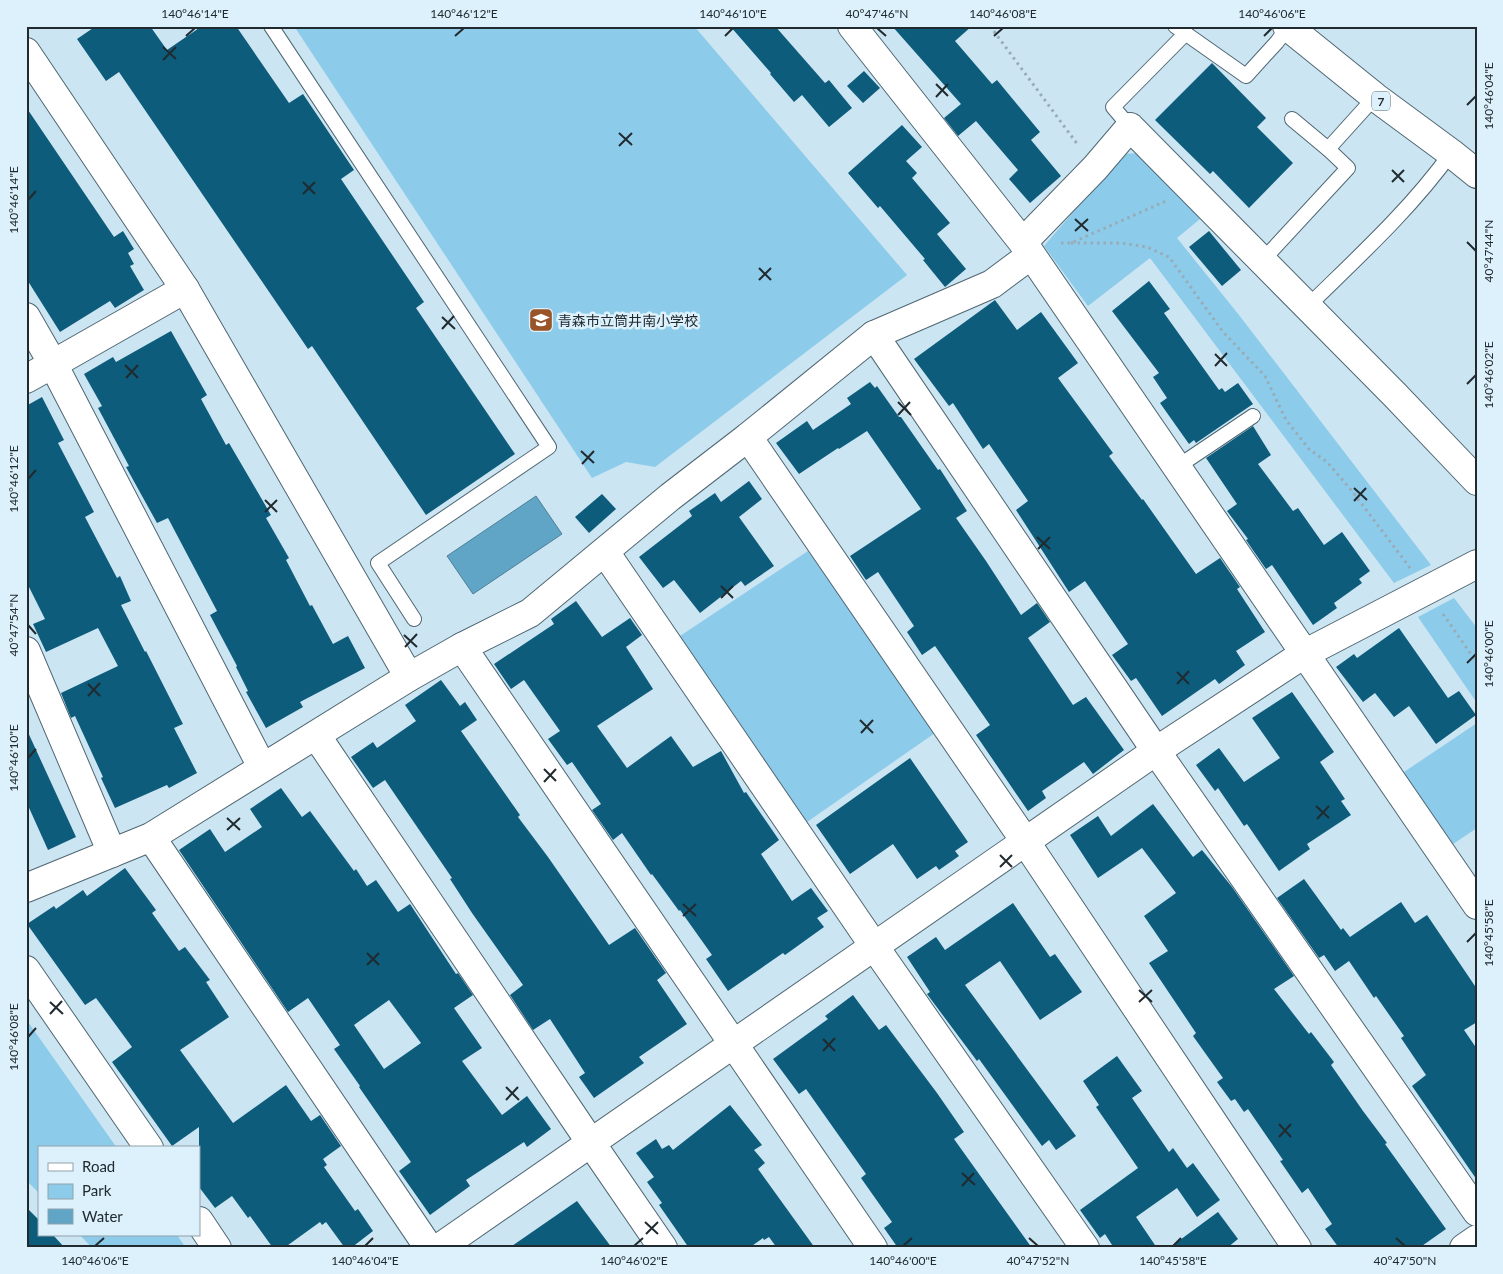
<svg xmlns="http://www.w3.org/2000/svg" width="1503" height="1274" font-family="Lato,'Noto Sans JP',sans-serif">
<rect width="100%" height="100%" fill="#cbe5f2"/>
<!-- green -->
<g fill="#8dcbea">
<polygon points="294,26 694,26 907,275 655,467 626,462 592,478"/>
<polygon points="1139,153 1200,219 1177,238 1239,315 1431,565 1394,583 1150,258 1088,306 1044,246 1123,154"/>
<polygon points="808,551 935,733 807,822 680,636"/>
<polygon points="1454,598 1477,628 1477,703 1418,617"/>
<polygon points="1477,723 1477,828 1453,844 1401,774"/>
<polygon points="26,1019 117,1148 39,1148 39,1193 26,1180"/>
<polygon points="80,1235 177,1235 186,1248 92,1248"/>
</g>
<!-- water -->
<polygon fill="#60a5c6" stroke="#4d8099" points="536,496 562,534 473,594 447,556"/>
<!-- building -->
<g fill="#0d5c7b" fill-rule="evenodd">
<polygon points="96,26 150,26 167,50 202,26 236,26 289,103 303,94 354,170 341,179 424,302 416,308 515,454 426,515 312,346 308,349 119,72 106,81 77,39"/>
<polygon points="730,26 775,26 825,83 829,80 852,108 829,127 802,95 794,102 770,74 771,73"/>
<polygon points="892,26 972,26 955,41 992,84 997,80 1040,132 1031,140 1061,176 1030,203 1009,179 1018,170 976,121 958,136 944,118 961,104"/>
<polygon points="1212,63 1266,118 1257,127 1293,163 1249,208 1213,171 1210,174 1155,120"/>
<polygon points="864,71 880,88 863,103 847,86"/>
<polygon points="26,107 114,237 123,231 134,249 128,253 134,264 130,266 144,290 115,308 110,301 60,332 26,278"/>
<polygon points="902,125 922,147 906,161 917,173 912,178 950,223 937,234 966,269 945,287 923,260 925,259 880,206 878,208 848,173"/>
<polygon points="1209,231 1241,270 1222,286 1189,247"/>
<polygon points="1149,281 1170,309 1164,313 1219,390 1222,388 1225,392 1238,383 1253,404 1196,443 1194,440 1189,444 1160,403 1167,398 1153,377 1159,373 1112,311"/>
<polygon points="995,300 1017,330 1041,312 1078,363 1058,378 1113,453 1109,456 1142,500 1143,499 1196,574 1220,558 1240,587 1237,589 1265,632 1236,651 1245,665 1219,684 1215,679 1162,716 1136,678 1131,681 1112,655 1128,644 1085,581 1069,592 1016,510 1028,501 989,444 983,449 953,403 949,406 914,359"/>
<polygon points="171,331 207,395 201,399 226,445 229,443 271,515 266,518 289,558 286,560 310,606 312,605 333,644 348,636 365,668 300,702 303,707 266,728 246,692 248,691 236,667 237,666 210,615 217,611 168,518 157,523 126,467 129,466 98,408 102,406 84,374 113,357 116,362"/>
<polygon points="870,382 875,388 877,386 899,417 901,417 938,470 940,469 967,511 956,518 986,561 1021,615 1037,603 1050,622 1028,638 1073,705 1086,697 1124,750 1093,774 1084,762 1042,791 1046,798 1028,811 976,735 990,725 935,646 922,655 907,632 914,626 878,572 866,580 850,556 921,509 867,431 839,449 838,448 799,474 776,443 807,421 813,430 851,404 847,398"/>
<polygon points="42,397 64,440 58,443 94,512 85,517 117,578 120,576 131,601 121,605 145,652 146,651 183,724 174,728 197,773 169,788 167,785 115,808 101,778 103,777 75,716 71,718 61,693 118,666 98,628 46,652 33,624 45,619 26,581 26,406"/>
<polygon points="1253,426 1271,455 1258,464 1293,511 1298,508 1324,545 1342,532 1370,571 1359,579 1362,583 1334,603 1337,608 1313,625 1272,565 1266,569 1246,540 1248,539 1227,511 1237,504 1206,458"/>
<polygon points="749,481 762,499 739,517 774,566 745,586 741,581 700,613 674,580 663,588 639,557 692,516 689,511 715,493 721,502"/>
<polygon points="602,494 616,509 589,533 575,517"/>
<polygon points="576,601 602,637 630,618 642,635 626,647 653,689 597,726 627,768 671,736 693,767 721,751 744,793 746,792 779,840 761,854 792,901 811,888 828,911 817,918 824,927 785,955 783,953 728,991 706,959 712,955 680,910 679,911 652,874 651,875 622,833 613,840 592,810 601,804 572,762 567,765 548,739 560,731 524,680 511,689 494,664 554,624 551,619"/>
<polygon points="1399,628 1448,698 1459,691 1476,715 1436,744 1409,706 1394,717 1375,693 1363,702 1336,667 1354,654 1357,658"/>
<polygon points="441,680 460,706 465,702 477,720 461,731 520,815 518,817 548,857 609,945 635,928 666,973 657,980 687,1024 639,1057 644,1063 594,1098 579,1077 585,1073 550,1019 533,1030 510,995 523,985 472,913 450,879 452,878 385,780 373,788 351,757 373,742 377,748 416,721 405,705"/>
<polygon points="1292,692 1334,752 1320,762 1345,799 1341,801 1351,815 1307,844 1310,849 1279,871 1247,824 1244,826 1218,788 1215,791 1196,765 1219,748 1244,782 1280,758 1252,718"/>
<polygon points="26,728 76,837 48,850 26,801"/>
<polygon points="910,758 968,842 955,851 959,856 939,870 936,866 917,879 893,844 850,874 816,825"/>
<path d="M281 788 302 817 310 811 354 871 356 869 367 886 376 880 398 912 410 904 456 974 458 973 473 995 454 1008 482 1048 462 1061 502 1115 527 1096 551 1129 527 1147 524 1142 466 1180 470 1186 430 1215 399 1171 411 1162 359 1087 360 1086 334 1049 340 1045 308 998 288 1012 179 850 210 829 225 852 262 827 250 809ZM389 1000 421 1043 384 1069 354 1025Z"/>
<polygon points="1153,804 1193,857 1202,850 1232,887 1294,976 1274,989 1309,1034 1311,1032 1334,1062 1331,1065 1363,1111 1387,1143 1385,1144 1446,1229 1419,1248 1339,1248 1325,1229 1332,1224 1308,1188 1302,1193 1280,1161 1283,1160 1248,1109 1244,1112 1235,1099 1231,1101 1217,1082 1223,1078 1193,1036 1196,1033 1149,963 1168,951 1144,916 1176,893 1142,848 1098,878 1070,835 1098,816 1111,836"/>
<polygon points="125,868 156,910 152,913 179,951 185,947 210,980 206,982 229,1017 180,1050 233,1123 286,1085 311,1121 320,1115 341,1146 323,1159 327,1165 324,1167 355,1211 358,1209 373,1231 351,1248 345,1248 326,1222 322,1225 320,1222 284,1248 273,1248 250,1216 248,1218 232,1196 215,1208 199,1187 199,1127 172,1146 112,1062 132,1047 96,998 85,1005 27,924 54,906 56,909 83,890 87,896"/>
<polygon points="1304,879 1341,930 1343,928 1350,937 1401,902 1415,923 1427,915 1477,989 1477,1022 1464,1030 1477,1049 1477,1180 1412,1086 1426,1075 1401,1038 1404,1036 1376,996 1374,998 1349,961 1335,971 1324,955 1319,958 1277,898"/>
<polygon points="1013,903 1050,957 1055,954 1082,992 1040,1020 1000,961 965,985 1076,1136 1056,1150 1049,1140 1042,1146 979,1059 977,1061 927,994 930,992 907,957 936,937 945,950"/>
<polygon points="853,995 879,1030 886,1025 937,1093 964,1132 954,1139 1032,1248 898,1248 884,1228 892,1222 861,1178 866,1174 806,1089 799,1094 773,1059 828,1019 825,1016"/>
<polygon points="1117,1056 1142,1091 1132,1098 1169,1152 1173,1148 1187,1168 1193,1163 1220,1200 1197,1217 1177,1188 1136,1217 1157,1248 1114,1248 1105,1234 1100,1238 1080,1210 1138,1168 1096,1107 1099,1105 1083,1081"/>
<polygon points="730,1105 762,1145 754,1150 765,1163 758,1169 815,1248 777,1248 769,1237 764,1240 763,1238 749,1248 689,1248 659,1205 662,1203 647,1182 654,1177 636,1153 656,1139 662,1149 669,1145 673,1150"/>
<polygon points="577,1201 612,1248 509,1248"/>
<polygon points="26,1207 39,1220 39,1235 53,1235 65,1248 26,1248"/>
<polygon points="1218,1212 1238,1239 1227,1248 1169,1248"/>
</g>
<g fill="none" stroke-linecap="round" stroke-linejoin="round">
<defs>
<g id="lane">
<polyline points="271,26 549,447 378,563 414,619"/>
<polyline points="1175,26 1246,76 1277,42 1288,27"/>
<polyline points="1292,119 1328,149"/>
<polyline points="1130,127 1113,107 1186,33"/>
<polyline points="1262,261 1348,168 1328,149 1375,97"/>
<path d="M1307 307C1357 258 1410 210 1451 153"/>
<polyline points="1177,467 1253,416"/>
</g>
<g id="street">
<polyline points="852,26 1024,244 1477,905"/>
<polyline points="26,52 185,289 409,677"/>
<polyline points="1024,244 1029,236 1095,168 1130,127 1395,395 1477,481"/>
<polyline points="26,317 53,364 185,289"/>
<polyline points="874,335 1156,751 1477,1212"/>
<polyline points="26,379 53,364 262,767"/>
<polyline points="748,437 1025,841 1297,1248"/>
<polyline points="605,552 874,946 1085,1248"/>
<polyline points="462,647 873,1248"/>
<polyline points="26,651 112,853"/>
<polyline points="316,735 591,1143 663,1248"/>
<polyline points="151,837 429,1248"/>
<polyline points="26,888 151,837 409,677 462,647 530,613 670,497 748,437 874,335 992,284 1031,255"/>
<polyline points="26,970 149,1148"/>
<polyline points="199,1221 217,1248"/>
<polyline points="439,1248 1156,751 1304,654 1477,564"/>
<polyline points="1464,1248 1477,1239"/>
</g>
<polyline id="highway" points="1287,26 1375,97 1451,153 1477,174"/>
</defs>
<!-- lane casing -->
<use href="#lane" stroke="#506773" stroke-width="16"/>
<!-- street casing -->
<use href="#street" stroke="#506773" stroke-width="30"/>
<!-- highway casing -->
<use href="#highway" stroke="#506773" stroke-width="30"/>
<!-- path -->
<g stroke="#97acb7" stroke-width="3" stroke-dasharray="2.5 4" stroke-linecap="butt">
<polyline points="990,26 1078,145"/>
<polyline points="1061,243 1071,243 1166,201"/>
<polyline points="1071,243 1121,243 1147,247 1169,257 1223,332 1265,376 1286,420 1309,449 1327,462 1352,491 1410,568"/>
<polyline points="1443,614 1477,663"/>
</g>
<!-- lane -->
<use href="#lane" stroke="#fff" stroke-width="14"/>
<!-- street -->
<use href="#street" stroke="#fff" stroke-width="28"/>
<!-- highway -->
<use href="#highway" stroke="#fff" stroke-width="28"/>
</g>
<!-- ticks -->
<path fill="none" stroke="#202a2f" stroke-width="2" d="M877 28 886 36M186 36 195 28M455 36 464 28M725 36 733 28M994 36 1003 28M1264 36 1272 28M163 47 176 59M163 60 176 47M936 84 948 96M936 97 948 84M1467 105 1476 96M619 133 632 145M619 146 632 133M1392 170 1404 182M303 182 315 194M1392 182 1404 170M303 194 315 182M28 200 36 191M1075 219 1088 231M1075 231 1088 219M1467 242 1476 251M759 268 771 280M759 280 771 268M442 317 455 329M442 329 454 316M1215 354 1227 366M125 365 138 378M1215 366 1227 353M126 378 138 365M1467 384 1476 375M898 402 911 415M898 415 910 402M581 451 594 463M582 464 594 451M28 479 36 470M1354 488 1367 500M265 500 277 512M1354 501 1366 488M265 512 277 500M1037 537 1050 549M1038 549 1050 537M721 586 733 598M721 598 733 586M28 625 36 634M404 635 417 647M405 647 417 634M1467 663 1476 654M1177 672 1189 684M88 684 100 696M1177 684 1189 671M88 696 100 683M860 720 873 733M861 733 873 720M28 758 36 749M544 769 556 781M544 782 556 769M1316 806 1329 818M227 818 240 830M1317 819 1329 806M227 830 240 818M1000 855 1012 867M1000 867 1012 855M683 904 696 916M683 916 696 904M1467 942 1476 933M367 953 379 965M367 965 379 953M1139 990 1152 1002M50 1002 63 1014M1139 1002 1152 990M50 1014 62 1001M28 1037 36 1028M823 1039 835 1051M823 1051 835 1038M506 1087 519 1100M506 1100 518 1087M1279 1124 1291 1137M1279 1137 1291 1124M962 1173 975 1185M962 1186 974 1173M645 1222 658 1234M646 1234 658 1222M1029 1238 1038 1246M1396 1238 1405 1246M95 1246 104 1238M365 1246 373 1238M634 1246 643 1238M903 1246 912 1238M1173 1246 1181 1238"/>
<!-- icons -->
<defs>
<symbol id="school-square" viewBox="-11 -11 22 22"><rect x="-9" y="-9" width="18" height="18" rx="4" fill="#995428" stroke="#dcf1fc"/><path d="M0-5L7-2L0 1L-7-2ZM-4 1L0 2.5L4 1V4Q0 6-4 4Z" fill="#fff"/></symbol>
</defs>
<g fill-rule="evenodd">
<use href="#school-square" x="527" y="306" width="28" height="28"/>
</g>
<g text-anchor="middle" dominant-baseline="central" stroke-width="5" stroke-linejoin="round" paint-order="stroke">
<!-- shield labels -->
<rect fill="#dcf1fc" stroke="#58666c" stroke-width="1" x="1372" y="91.5" width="18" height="19" rx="4"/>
<g font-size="12" font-weight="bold" fill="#202a2f">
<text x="1381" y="101">7</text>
</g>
<!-- poi labels -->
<g font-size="14" fill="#202a2f" stroke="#dcf1fc" text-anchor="start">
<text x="558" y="320">青森市立筒井南小学校</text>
</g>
</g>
<!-- border -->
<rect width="1503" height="1274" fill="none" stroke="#dcf1fc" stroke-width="55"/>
<!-- legend -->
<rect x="38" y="1146" width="162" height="90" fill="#dcf1fc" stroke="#91a1aa"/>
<rect x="48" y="1163" width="25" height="8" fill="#ffffff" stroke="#91a1aa"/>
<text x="82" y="1172" font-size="15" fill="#202a2f">Road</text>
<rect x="48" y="1184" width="25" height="15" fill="#8dcbea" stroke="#91a1aa"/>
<text x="82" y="1196" font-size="15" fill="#202a2f">Park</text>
<rect x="48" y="1209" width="25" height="15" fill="#60a5c6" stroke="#91a1aa"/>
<text x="82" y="1222" font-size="15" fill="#202a2f">Water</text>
<rect x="28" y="28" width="1448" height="1218" fill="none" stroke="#202a2f" stroke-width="2"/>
<g font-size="12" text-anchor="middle" fill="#202a2f">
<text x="195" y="18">140°46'14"E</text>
<text x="464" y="18">140°46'12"E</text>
<text x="733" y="18">140°46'10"E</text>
<text x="877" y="18">40°47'46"N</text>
<text x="1003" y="18">140°46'08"E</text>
<text x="1272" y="18">140°46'06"E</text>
<text transform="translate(1489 96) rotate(-90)" y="4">140°46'04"E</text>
<text transform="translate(14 200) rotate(-90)" y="4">140°46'14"E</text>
<text transform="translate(1489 251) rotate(-90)" y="4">40°47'44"N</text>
<text transform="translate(1489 375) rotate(-90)" y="4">140°46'02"E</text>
<text transform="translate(14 479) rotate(-90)" y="4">140°46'12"E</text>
<text transform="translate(14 625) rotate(-90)" y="4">40°47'54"N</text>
<text transform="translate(1489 654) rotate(-90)" y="4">140°46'00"E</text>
<text transform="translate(14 758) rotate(-90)" y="4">140°46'10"E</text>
<text transform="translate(1489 933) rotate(-90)" y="4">140°45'58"E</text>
<text transform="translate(14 1037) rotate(-90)" y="4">140°46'08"E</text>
<text x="95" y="1265">140°46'06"E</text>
<text x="365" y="1265">140°46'04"E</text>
<text x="634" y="1265">140°46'02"E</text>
<text x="903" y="1265">140°46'00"E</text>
<text x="1038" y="1265">40°47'52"N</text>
<text x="1173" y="1265">140°45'58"E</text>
<text x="1405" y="1265">40°47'50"N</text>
</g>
</svg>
